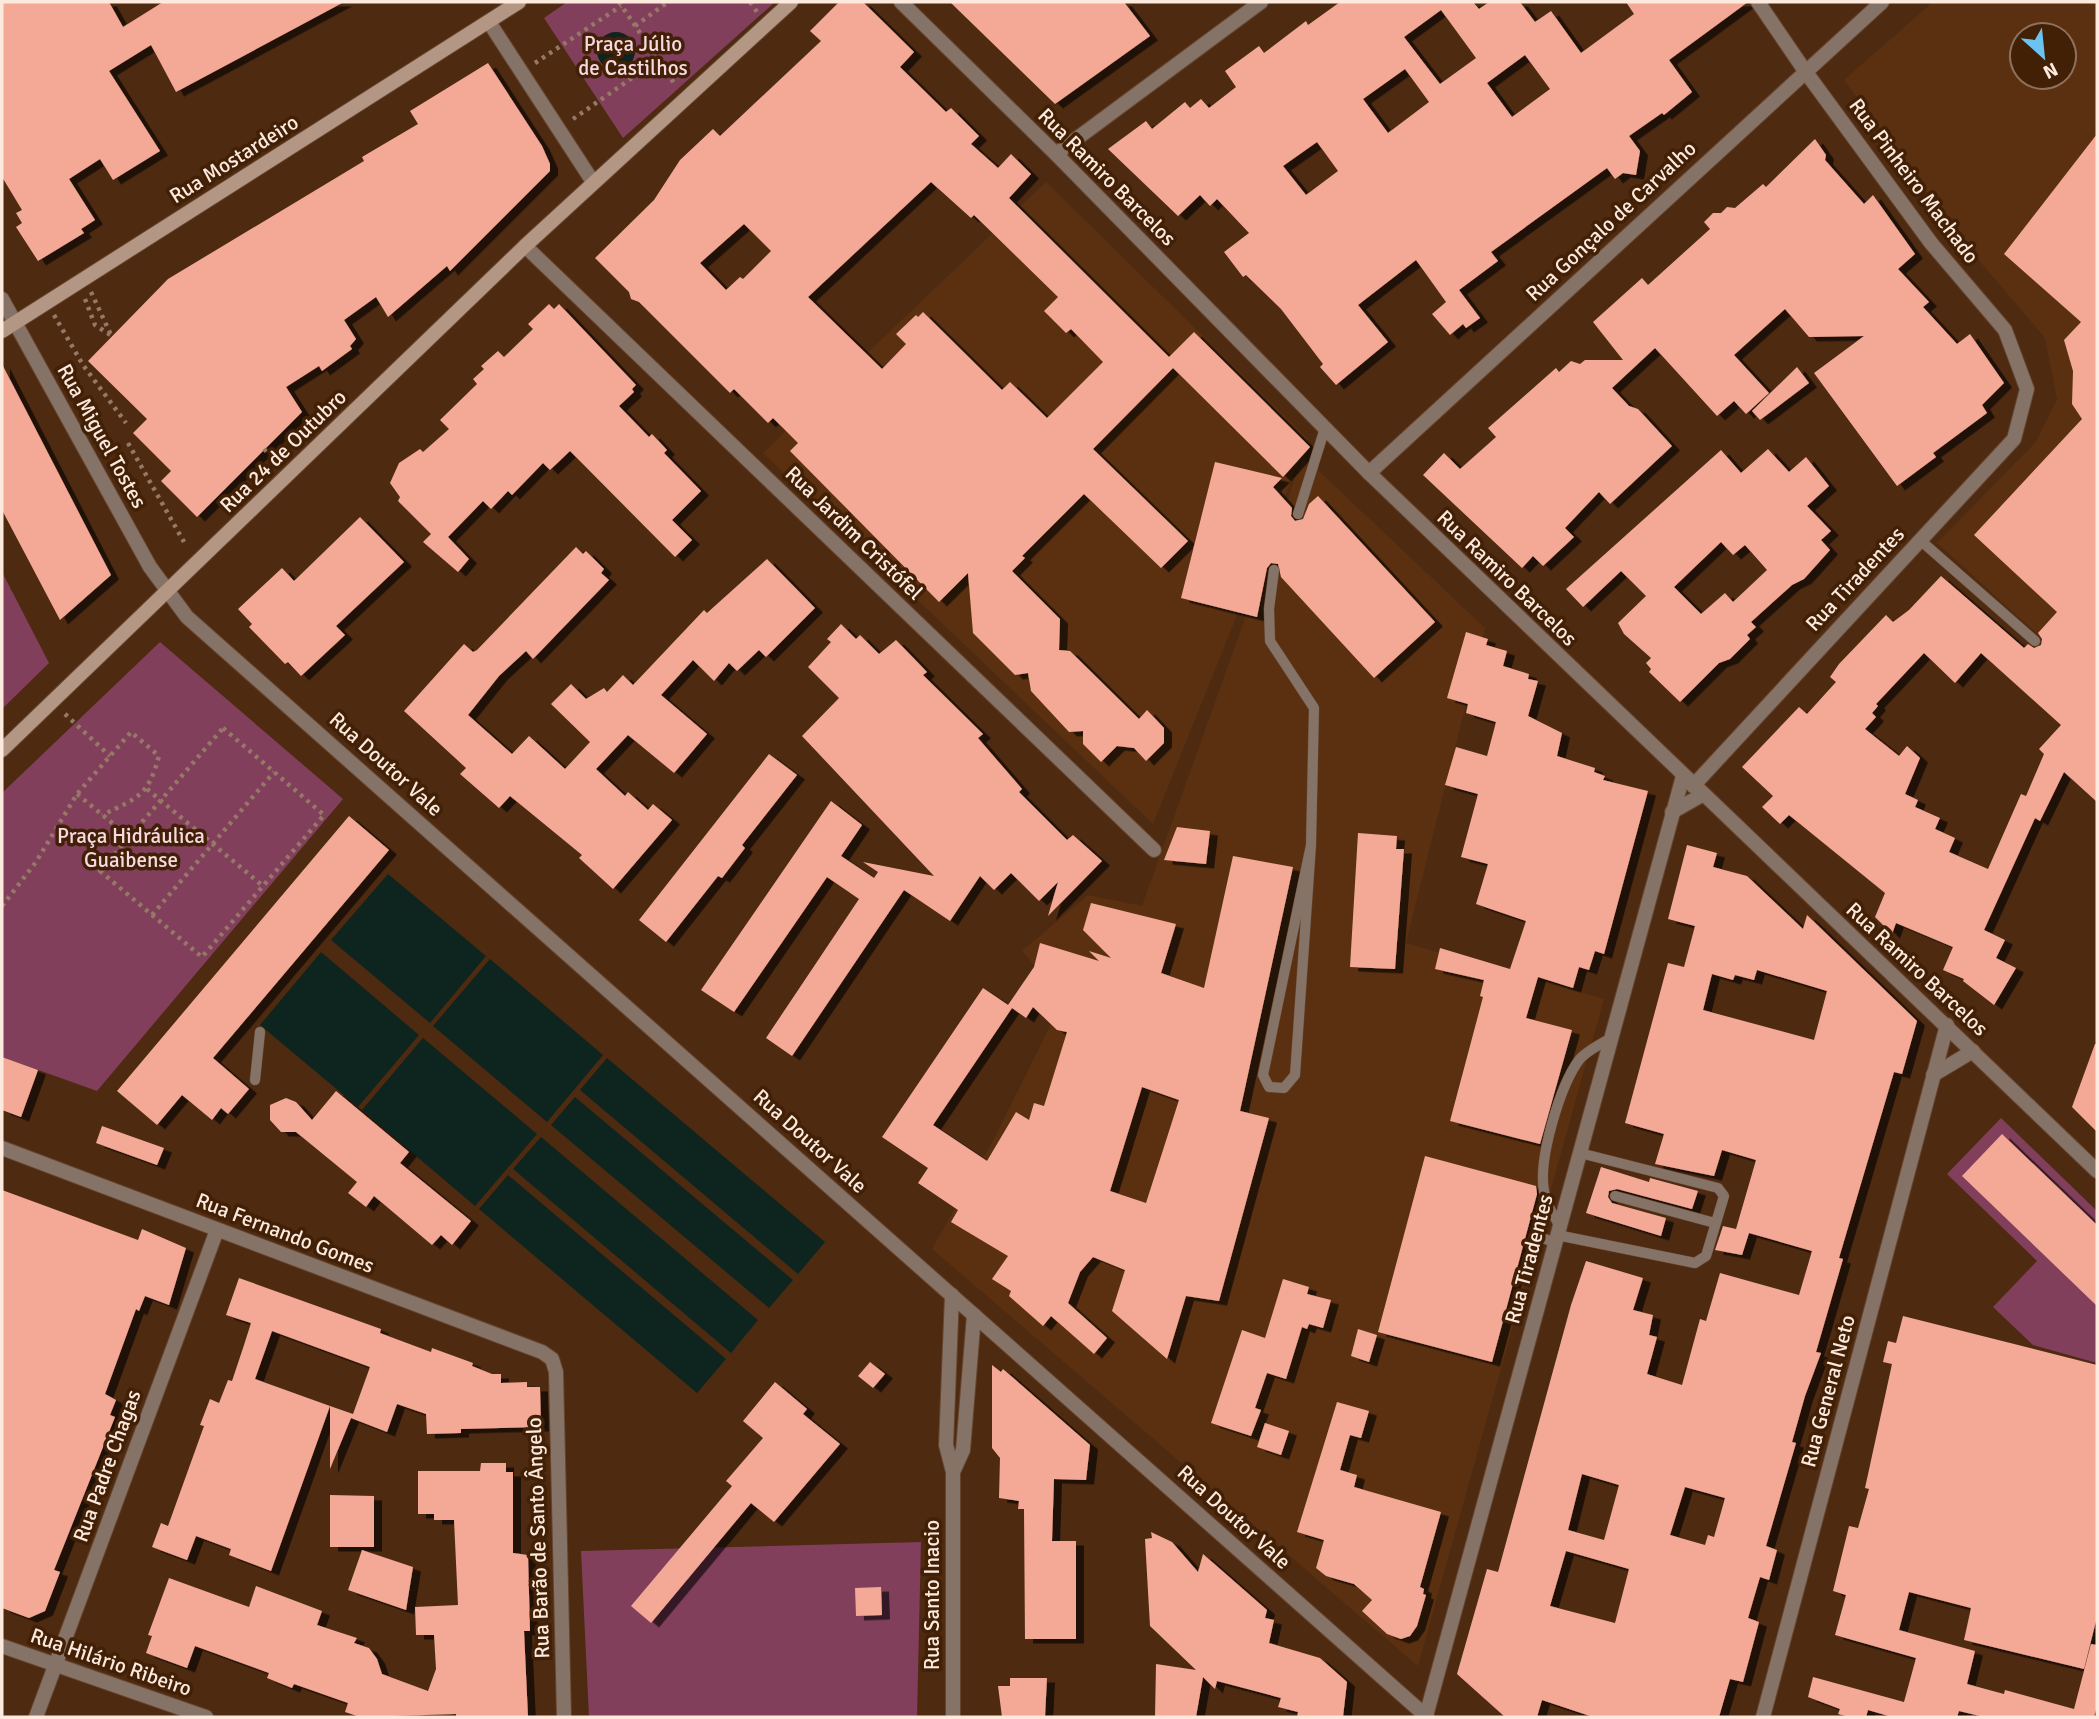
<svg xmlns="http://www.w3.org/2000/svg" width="2099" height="1719" font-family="Signika,sans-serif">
<defs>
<filter id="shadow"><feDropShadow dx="8" dy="4.5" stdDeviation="0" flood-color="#0009"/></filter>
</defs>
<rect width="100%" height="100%" fill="#4e2a11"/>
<!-- built -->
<g fill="#5a3011" fill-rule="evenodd">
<path d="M1933 2H2097V688L1937 543 2036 442 2057 399 2045 338 1970 250 1844 80ZM2022 35H2064V77H2022Z"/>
<polygon points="1046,182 1308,439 1153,824 763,453"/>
<polygon points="1303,456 1485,628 1406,943 1604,999 1418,1666 932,1249 996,1135 1063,1000 1022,951 1088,895 1142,906"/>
</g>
<!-- green -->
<g fill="#813f5c">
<polygon points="567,2 775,2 623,138 544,18"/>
<polygon points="2,572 49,663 2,709"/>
<polygon points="160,642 343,799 97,1091 2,1057 2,793"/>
<polygon points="2001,1118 2097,1211 2097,1363 2033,1345 1993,1307 2037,1261 1947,1174"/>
<polygon points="921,1542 917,1717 589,1717 581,1551"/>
</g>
<!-- water -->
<g fill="#0e241e">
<circle cx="616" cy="51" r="19"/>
<polygon points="388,874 486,956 430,1023 331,940"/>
<polygon points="321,952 419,1035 358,1107 260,1025"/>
<polygon points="490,959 603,1055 547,1122 433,1026"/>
<polygon points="423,1038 537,1134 475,1206 362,1110"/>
<polygon points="607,1058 825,1242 798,1274 580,1090"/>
<polygon points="575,1097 793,1280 769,1308 551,1125"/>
<polygon points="541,1137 758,1320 731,1353 513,1169"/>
<polygon points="508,1175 726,1359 697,1393 479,1209"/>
</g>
<!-- building -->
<g fill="#f4a997" fill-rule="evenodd" filter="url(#shadow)">
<polygon points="2,2 109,2 123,27 163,2 344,2 176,92 151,45 109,71 160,151 113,180 100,159 69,179 95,220 81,229 84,233 38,261 16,227 22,223 16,213 22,210 2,177"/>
<path d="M839 2H863L914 52 900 67 946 112 951 108 979 136 971 144 998 168 1011 154 1031 174 1009 198 1169 357 1194 332 1310 447 1283 477 1173 368 1093 449 1188 541 1161 568 1084 494 1022 556 1025 558 1012 571 1060 619 1059 650 1070 651 1139 719 1147 710 1164 728V743L1146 761 1134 748 1117 746 1101 762 1083 744V731L1069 732 1031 691 1028 673 1015 675 973 633 968 573 939 602 790 451 798 443 773 418 768 423 734 389 730 393 639 302 631 299 629 292 595 258 654 200 680 160 713 129 720 136 821 41 810 31ZM931 182 971 218 974 215 1058 297 1044 311 1066 333 1071 329 1103 362 1047 418 1010 382 1002 390 923 312 918 317 916 315 896 334 906 344 882 369 808 297ZM744 224 771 251 743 279 740 277 726 290 700 263Z"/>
<polygon points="950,2 1124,2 1150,36 1055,104"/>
<path d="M1340 2H1473L1479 9 1489 2H1520L1535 22 1551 11 1581 53 1634 14 1626 2H1748L1669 60 1692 92 1664 115 1662 113 1629 136 1640 151 1636 175 1623 173 1615 179 1607 168 1491 252 1498 261 1459 290 1480 318 1466 328 1463 324 1450 335 1432 314 1446 302 1416 260 1358 305 1388 342 1336 385 1320 367 1323 364 1281 309 1246 275 1243 277 1224 252 1249 233 1217 199 1210 206 1200 195 1178 216 1108 149 1146 121 1152 129 1185 102 1190 108 1201 99 1209 108 1236 87 1225 71 1259 46 1264 53 1306 21 1308 25ZM1441 10 1476 58 1440 84 1404 37ZM1525 55 1550 89 1512 117 1487 83ZM1405 69 1429 102 1388 133 1363 99ZM1317 142 1338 171 1306 195 1283 166Z"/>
<polygon points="488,63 542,146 550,164 550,171 450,271 447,266 388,317 376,297 344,320 356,339 350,346 352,349 322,371 319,366 286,387 302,412 197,517 161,481 171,471 133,433 147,419 88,361 168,279 364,161 362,157 418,124 410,111"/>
<path d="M2097 134V802L2064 772 2040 821 2035 818 1984 930 2005 940 1996 958 2016 968 1994 1005 1963 981 1964 979 1943 970 1953 947 1896 923 1892 934 1875 917 1885 893 1789 815 1780 824 1762 807 1773 796 1742 767 1799 707 1807 714 1836 682 1830 677 1839 664 1886 615 1893 622 1909 610 1941 576 2024 648 2028 644 2034 648 2041 645 2042 639 2038 633 2057 612 1974 535 2082 419 2072 404 2073 371 2064 340 2081 322 2004 254ZM1924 653 1955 683 1981 653 2061 725 2039 749 2044 754 2026 796 2021 794 1988 869 1949 852 1955 838 1935 829 1940 818 1915 807 1918 800 1905 794 1920 758 1907 746 1899 756 1865 729 1876 717 1872 713 1878 706 1876 704Z"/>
<polygon points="1815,139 1826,155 1825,160 1864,204 1873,195 1915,254 1898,269 1929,302 1923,307 1957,344 1970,334 2004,383 1982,405 1987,413 1933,453 1936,457 1897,486 1814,373 1864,336 1809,337 1785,309 1734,355 1769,393 1746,414 1734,401 1717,416 1655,348 1612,388 1629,406 1638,409 1672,446 1610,504 1599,492 1565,528 1574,537 1543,566 1533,556 1522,568 1423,475 1444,453 1460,469 1496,437 1488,428 1556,368 1559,372 1571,361 1580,364 1585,360 1623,360 1593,322 1642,278 1648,285 1710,229 1704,222 1713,213 1721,213 1727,207 1735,208 1763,184 1766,187"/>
<polygon points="549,304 554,309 559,304 636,385 632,389 634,392 619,406 649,437 652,434 667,450 664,453 701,491 672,520 692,540 675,557 570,451 550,470 543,463 512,495 508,491 491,509 483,501 448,537 469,559 458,572 423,542 431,534 398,501 400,497 390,483 399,463 420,449 423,452 449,429 440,420 477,384 473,379 484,369 481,366 498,351 504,357 533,329 528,324"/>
<polygon points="2,364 111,575 60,620 2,510"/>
<polygon points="1797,367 1809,383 1760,420 1752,411"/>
<path d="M1768 449 1789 472 1806 457 1829 486 1807 506 1831 531 1821 540 1830 550 1804 579 1792 585 1751 622 1756 627 1747 635 1750 639 1730 659 1719 663 1680 702 1649 672 1651 669 1646 663 1651 658 1624 634 1618 623 1646 596 1621 571 1583 607 1566 589 1721 450 1741 473ZM1721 542 1733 555 1745 545 1767 570 1733 602 1725 593 1701 614 1674 587Z"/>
<polygon points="1215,462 1282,478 1273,487 1292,508 1291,516 1295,521 1303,519 1309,504 1318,496 1435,622 1374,678 1281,577 1278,564 1271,563 1267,568 1257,617 1181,598"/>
<polygon points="360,517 404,562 336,626 345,635 301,676 288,662 285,664 249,627 252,624 238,609 282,568 294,581"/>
<polygon points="576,547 583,554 586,551 604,569 601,573 609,580 533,659 526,651 499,676 468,715 512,754 529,736 565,769 590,742 551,704 571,684 586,699 604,688 607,692 623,675 633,685 704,610 707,613 767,559 815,608 766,657 759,650 737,671 729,663 714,681 693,660 661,695 707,734 674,773 628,735 596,769 625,796 628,792 648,810 653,804 672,820 613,889 579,858 582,855 510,796 499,808 460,774 466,768 404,711 464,644 473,652 477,650"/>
<polygon points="841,624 856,639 860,635 879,654 896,640 927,672 923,675 983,734 978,738 1022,789 1019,792 1067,840 1073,835 1102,861 1048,916 1058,882 1039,901 1011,873 994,890 980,876 950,921 904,890 792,1056 766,1038 859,899 827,877 734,1012 701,990 831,801 862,825 841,856 874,878 878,872 863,862 934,876 802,736 839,698 808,667 831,642 827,639"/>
<polygon points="1466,632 1488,639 1486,645 1507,651 1503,666 1529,674 1528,679 1538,681 1528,716 1562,733 1557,756 1595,768 1594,772 1605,776 1603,780 1648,791 1604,954 1595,951 1589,970 1579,967 1573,988 1538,977 1526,1018 1572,1030 1540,1144 1450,1121 1483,997 1480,996 1484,980 1435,969 1440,948 1510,969 1526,921 1476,904 1488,864 1461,857 1478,794 1445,785 1456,747 1487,756 1496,722 1466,713 1468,704 1447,698"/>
<polygon points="769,754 797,775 742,845 745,848 722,878 718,876 666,942 639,920"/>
<polygon points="349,816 389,850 213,1058 249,1089 228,1114 221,1108 212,1120 182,1095 157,1125 117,1091"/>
<polygon points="1177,827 1210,831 1206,864 1164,860"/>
<polygon points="1358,833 1397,836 1396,849 1404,849 1395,969 1350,967"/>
<path d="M1687 845 1717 853 1713 867 1747 876 1803 929 1807 915 1917 1021 1902 1074 1894 1072 1839 1258 1843 1259 1816 1352 1821 1353 1805 1396 1792 1442 1796 1443 1766 1546 1777 1550 1769 1580 1760 1577 1748 1618 1759 1622 1743 1682 1730 1679 1719 1717H1593L1542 1700 1537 1717H1505L1457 1674 1487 1569 1498 1572 1571 1305 1586 1261 1643 1278 1633 1310 1653 1315 1649 1335 1657 1337 1647 1374 1682 1385 1700 1319 1706 1321 1720 1273 1799 1295 1812 1251 1749 1233 1742 1255 1715 1250 1723 1226 1736 1229 1756 1160 1722 1150 1714 1176 1655 1164 1664 1134 1625 1123 1668 963 1684 967 1695 926 1668 919ZM1757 970 1827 991 1814 1040 1703 1010 1712 974 1733 980 1735 975 1754 980ZM1582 1474 1619 1485 1604 1540 1568 1530ZM1685 1487 1725 1498 1714 1537 1708 1535 1705 1545 1670 1535ZM1566 1551 1629 1569 1615 1623 1550 1606Z"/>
<path d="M1233 856 1293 867 1240 1111 1269 1118 1219 1301 1186 1296 1167 1359 1112 1311 1125 1270 1093 1257 1080 1272 1068 1303 1107 1338 1094 1354 1051 1316 1043 1326 1009 1296 1011 1291 992 1279 1008 1256 951 1222 958 1210 918 1183 928 1168 882 1137 983 988 1008 1005 1034 967 1040 943 1099 961 1089 951 1111 958 1083 930 1091 903 1176 924 1161 973 1204 988ZM1033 1007 1057 1030 1067 1032 1044 1106 1034 1103 1029 1120 1016 1112 987 1161 933 1125 1012 1008 1026 1018ZM1142 1087 1179 1100 1146 1203 1110 1191Z"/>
<polygon points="2095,1044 2097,1044 2097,1132 2072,1107"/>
<polygon points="2,1057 38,1070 21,1117 2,1110"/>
<polygon points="336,1091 409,1152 400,1163 471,1221 452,1245 441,1235 432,1245 374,1196 366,1207 348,1193 357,1182 296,1132 281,1132 270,1120 270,1105 286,1098 296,1102 312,1120"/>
<polygon points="102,1126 164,1148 157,1165 96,1143"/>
<polygon points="2002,1134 2097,1225 2097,1306 1962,1176"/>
<polygon points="1425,1156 1536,1186 1537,1194 1492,1362 1378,1332"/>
<polygon points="1601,1167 1649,1182 1650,1178 1698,1191 1692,1209 1617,1189 1609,1191 1608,1197 1612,1203 1666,1218 1661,1236 1586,1213"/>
<polygon points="2,1190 138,1240 142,1229 186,1248 169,1305 145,1296 139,1311 136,1309 105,1394 116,1400 110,1415 115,1417 54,1570 60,1572 45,1611 29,1618 2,1608"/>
<polygon points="239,1278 381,1329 380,1333 431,1352 432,1348 473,1363 472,1366 492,1374 501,1374 501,1383 527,1382 527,1387 540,1387 541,1427 461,1429 461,1433 427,1434 426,1414 397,1404 387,1432 351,1418 330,1469 330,1406 353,1414 370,1367 272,1331 255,1379 330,1406 271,1571 229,1555 231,1549 196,1536 187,1560 152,1547 161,1523 168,1526 204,1426 200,1425 210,1399 219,1403 228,1380 232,1381 244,1345 251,1323 226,1315"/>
<polygon points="1283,1279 1309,1287 1307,1294 1331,1300 1323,1328 1309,1324 1307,1329 1302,1327 1286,1379 1267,1373 1255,1408 1261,1410 1251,1436 1211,1423 1242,1330 1265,1338"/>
<polygon points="1903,1316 2097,1365 2097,1617 2084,1669 1964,1640 1971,1608 1909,1592 1899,1630 1975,1651 1967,1684 2004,1694 2005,1690 2074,1709 2091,1644 2097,1645 2097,1706 2094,1717 1984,1717 1959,1711 1957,1717 1892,1717 1868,1710 1866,1717 1849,1717 1838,1714 1840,1709 1808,1697 1813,1677 1904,1702 1916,1658 1835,1635 1846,1595 1833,1591 1849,1526 1858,1528 1869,1489 1865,1488 1892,1364 1883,1362 1888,1341 1896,1343"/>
<polygon points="1358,1329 1377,1335 1369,1362 1351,1356"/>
<polygon points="870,1362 885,1374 873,1388 858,1376"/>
<polygon points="992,1365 1001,1372 1003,1369 1090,1445 1086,1480 1054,1479 1052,1541 1076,1541 1076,1639 1025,1639 1024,1509 1018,1509 1019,1501 999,1498 1000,1458 992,1448"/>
<polygon points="775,1382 807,1409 803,1414 840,1444 774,1522 751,1503 651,1623 631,1606 732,1486 726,1481 763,1438 743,1421"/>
<polygon points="1337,1402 1369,1411 1361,1438 1350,1435 1340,1470 1357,1475 1354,1487 1441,1512 1420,1587 1424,1589 1423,1594 1426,1595 1417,1626 1410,1636 1401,1639 1387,1634 1362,1611 1372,1600 1354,1584 1326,1576 1316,1568 1324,1540 1297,1532"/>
<polygon points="1265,1423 1289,1431 1281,1455 1257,1447"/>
<polygon points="481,1463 506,1463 506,1472 513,1472 513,1553 528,1555 530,1631 524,1631 528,1717 456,1717 456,1714 360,1717 345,1712 348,1703 294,1684 292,1688 267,1678 269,1673 195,1646 187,1668 146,1653 152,1636 148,1635 169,1578 249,1607 256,1586 322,1611 317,1625 357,1638 354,1643 369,1648 377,1659 382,1674 428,1691 436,1669 434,1635 416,1635 415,1607 458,1605 454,1520 434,1520 434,1514 418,1514 418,1471 480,1471"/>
<polygon points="330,1495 374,1496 374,1547 330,1547"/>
<polygon points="1151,1532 1172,1542 1198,1572 1203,1554 1267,1610 1265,1618 1274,1620 1269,1643 1320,1658 1347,1682 1343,1717 1297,1717 1298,1712 1278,1707 1281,1698 1217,1681 1215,1689 1203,1677 1196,1717 1155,1717 1156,1664 1196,1670 1150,1626 1145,1539 1152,1538"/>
<polygon points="362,1550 413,1567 406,1610 348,1590"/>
<polygon points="881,1587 882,1615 856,1616 855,1588"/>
<polygon points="1010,1678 1047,1678 1045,1717 1002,1717 998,1686 1010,1686"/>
</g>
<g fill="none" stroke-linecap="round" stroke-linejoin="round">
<defs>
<g id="service">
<polyline points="1298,514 1325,428"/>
<polyline points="1920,540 2035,641"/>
<polyline points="1274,570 1269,609 1270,641 1314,708 1311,845 1295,1075 1284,1088 1269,1087 1263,1075 1311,845"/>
<polyline points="255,1080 260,1032"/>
<polyline points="1615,1196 1715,1223"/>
<path d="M1560 1226C1553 1215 1546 1204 1544 1191 1538 1159 1560 1086 1579 1060 1586 1051 1601 1044 1611 1038"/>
<polyline points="1557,1235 1695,1263 1706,1256 1724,1196 1718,1188 1580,1153"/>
<polyline points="1538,1236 1555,1243"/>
</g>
<g id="minor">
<polyline points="489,22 593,182"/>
<polyline points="1056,154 1261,2"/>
<polyline points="525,246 1154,850"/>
<polyline points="1369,473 1882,2"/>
<polyline points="1693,786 2014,439 2027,389 2005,330 1931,243 1805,71 1758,2"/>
<polyline points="1672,812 1702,795"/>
<polyline points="2,1148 542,1352 552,1359 556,1372 564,1717"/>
<polyline points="952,1295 946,1445 953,1472 953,1717"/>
<polyline points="953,1472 963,1450 974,1315"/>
<polyline points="2,1646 206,1717"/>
<polyline points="1426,1716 1683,776"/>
<polyline points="36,1717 217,1230"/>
</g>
<g id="tertiary">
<polyline points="901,2 1056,154 1369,473 2097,1171"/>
<polyline points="2,299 150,567 187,617 1427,1717"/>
<polyline points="1933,1075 1973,1051"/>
<polyline points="1763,1717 1947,1025"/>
</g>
<g id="secondary">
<polyline points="2,331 519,2"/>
<polyline points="2,750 525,246 791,2"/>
</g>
</defs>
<!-- service casing -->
<use href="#service" stroke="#66452e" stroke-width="11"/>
<!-- minor casing -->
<use href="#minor" stroke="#66452e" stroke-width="16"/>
<!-- tertiary casing -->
<use href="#tertiary" stroke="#66452e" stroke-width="16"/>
<!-- secondary casing -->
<use href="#secondary" stroke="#66452e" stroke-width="16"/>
<!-- path -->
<g stroke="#957865" stroke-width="4.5" stroke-dasharray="3.5 5" stroke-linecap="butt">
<polyline points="619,2 676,86"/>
<polyline points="750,2 757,12"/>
<polyline points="635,26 668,2"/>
<polyline points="535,63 621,6"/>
<polyline points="573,119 658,60"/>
<polyline points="91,292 111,335"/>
<polyline points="85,299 95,325 112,336"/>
<polyline points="54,315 83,365 126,423"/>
<polyline points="128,443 184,542"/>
<polyline points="264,449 276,461"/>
<polyline points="65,714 110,756"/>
<polygon points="223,728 324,815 202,957 100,871"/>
<polyline points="147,789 263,886"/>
<polyline points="77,794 122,831"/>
<path d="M2 906 36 862 77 794 131 732 159 756C148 796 138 798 102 815"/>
<polyline points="152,915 274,772"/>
</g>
<!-- service -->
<use href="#service" stroke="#867367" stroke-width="10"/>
<!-- minor -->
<use href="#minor" stroke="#867367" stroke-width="14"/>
<!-- tertiary -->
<use href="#tertiary" stroke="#867367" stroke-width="14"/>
<!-- secondary -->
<use href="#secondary" stroke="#b39683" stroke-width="14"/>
</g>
<g text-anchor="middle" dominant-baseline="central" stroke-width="7" stroke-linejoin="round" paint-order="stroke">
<!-- park labels -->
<g font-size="21" fill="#f7d9e4" stroke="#422005">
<text x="633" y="44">Praça Júlio<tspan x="633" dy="24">de Castilhos</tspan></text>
<text x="131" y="836">Praça Hidráulica<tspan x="131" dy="24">Guaibense</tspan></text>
</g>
<!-- street labels -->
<g font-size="21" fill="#fdeadf" stroke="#422005">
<text transform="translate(234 159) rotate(-32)">Rua Mostardeiro</text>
<text transform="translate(1107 177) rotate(45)">Rua Ramiro Barcelos</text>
<text transform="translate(1914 181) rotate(53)">Rua Pinheiro Machado</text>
<text transform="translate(1611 221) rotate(-43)">Rua Gonçalo de Carvalho</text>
<text transform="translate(102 436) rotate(61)">Rua Miguel Tostes</text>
<text transform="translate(283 451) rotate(-44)">Rua 24 de Outubro</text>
<text transform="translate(854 533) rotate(44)">Rua Jardim Cristófel</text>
<text transform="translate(1507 578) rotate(44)">Rua Ramiro Barcelos</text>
<text transform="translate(1855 579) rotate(-47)">Rua Tiradentes</text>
<text transform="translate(386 764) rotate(42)">Rua Doutor Vale</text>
<text transform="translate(1917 969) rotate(43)">Rua Ramiro Barcelos</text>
<text transform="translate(810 1141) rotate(42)">Rua Doutor Vale</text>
<text transform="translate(285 1233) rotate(21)">Rua Fernando Gomes</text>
<text transform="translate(1529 1259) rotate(-75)">Rua Tiradentes</text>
<text transform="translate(1828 1391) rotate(-75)">Rua General Neto</text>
<text transform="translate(107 1466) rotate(-70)">Rua Padre Chagas</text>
<text transform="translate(1234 1517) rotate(42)">Rua Doutor Vale</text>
<text transform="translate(538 1538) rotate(-92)">Rua Barão de Santo Ângelo</text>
<text transform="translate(932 1595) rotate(-90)">Rua Santo Inacio</text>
<text transform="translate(111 1662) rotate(19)">Rua Hilário Ribeiro</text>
</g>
</g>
<!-- border -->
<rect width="2099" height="1719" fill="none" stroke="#fdeadf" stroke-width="7"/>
<!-- north arrow -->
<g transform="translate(2043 56) rotate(153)"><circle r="33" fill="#422005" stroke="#8d715c" stroke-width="2"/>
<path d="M0-5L12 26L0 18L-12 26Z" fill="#6bc3f2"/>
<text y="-10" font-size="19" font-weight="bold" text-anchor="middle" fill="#fdeadf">N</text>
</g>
</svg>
